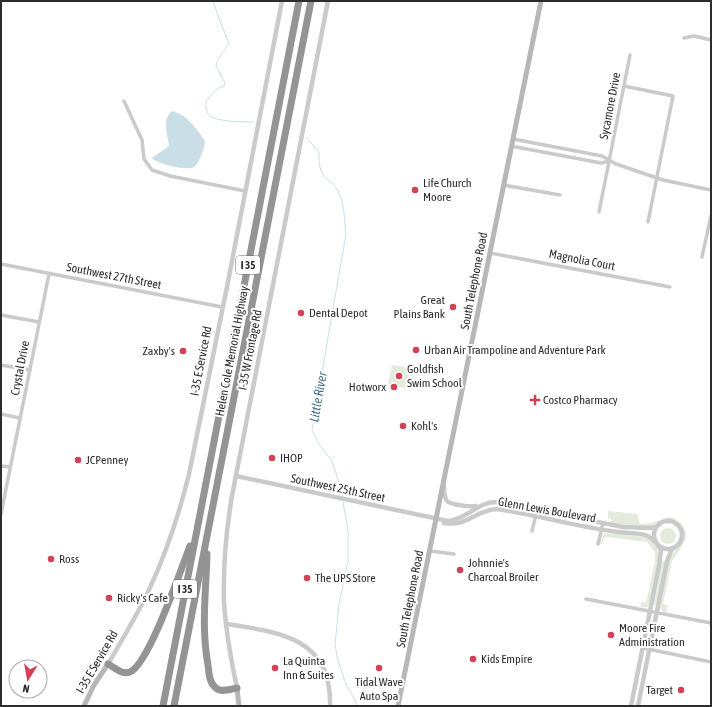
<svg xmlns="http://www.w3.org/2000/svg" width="712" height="707" font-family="'Asap Condensed',sans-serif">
<rect width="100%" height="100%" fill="#fff"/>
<!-- green -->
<g fill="#e4eadc">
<polygon points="392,365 410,368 407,387 405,386 404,388 388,384"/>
<path d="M608 511 637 514 640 524 651 523 669 517 674 518 681 523 685 530 686 538 682 546 672 561 663 604 668 605 666 613 661 610 660 608C662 594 664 573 669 560 673 549 692 540 680 526 677 522 672 520 667 520 661 521 656 526 650 527 637 528 623 525 610 522V521L613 520H611L609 517V519H608Z"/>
<circle cx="668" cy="536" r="8"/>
<path d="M604 533H606L644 537C652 539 657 546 659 555L649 605 647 607H641V602L646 603 655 562V552L647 542 607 537 604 538 602 544H600Z"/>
<polygon points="662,561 665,561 656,605 654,606"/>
</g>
<!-- water -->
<path fill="#cadee8" d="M172 111C186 114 197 129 205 141 205 146 199 165 194 167 187 171 156 164 152 158L169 146C168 135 161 120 172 111Z"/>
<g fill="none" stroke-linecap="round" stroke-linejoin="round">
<!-- stream -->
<g stroke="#cadee8" stroke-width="1">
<path d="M213 1 220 21 229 43C225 51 218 56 216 66L224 81 225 85 217 89 206 101C206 105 206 113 210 116 219 122 243 122 254 122"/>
<path d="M306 137 319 152C319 163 319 173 328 180 331 183 335 185 337 189 345 203 344 219 346 234L312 430 319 444 332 461 343 496"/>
<polyline points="343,502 348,531 348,561 339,604 335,645 338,661 346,684 358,706"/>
</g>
<!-- minor -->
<g stroke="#cacaca" stroke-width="3.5">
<polyline points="684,38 694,36 711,40"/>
<polyline points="624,86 673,96 648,222"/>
<polyline points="124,101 142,140 144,159 152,170 170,176 245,191"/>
<polyline points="513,139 602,156 616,164 663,180 711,190"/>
<polyline points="511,146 601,163 609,161"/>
<polyline points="503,185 560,195"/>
<polyline points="599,212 630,55"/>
<polyline points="490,253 670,287"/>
<polyline points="702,257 711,216"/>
<polyline points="1,264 222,307"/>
<polyline points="1,315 39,322"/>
<polyline points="1,365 30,370"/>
<polyline points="1,414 20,418"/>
<polyline points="1,466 10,467"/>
<polyline points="1,514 49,274"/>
<polyline points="532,531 537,510"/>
<polyline points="598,544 603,523"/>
<polyline points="430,551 454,554"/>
<polyline points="586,599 711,623"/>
<polyline points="643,648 711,662"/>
</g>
<!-- tertiary -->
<g stroke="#cacaca" stroke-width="4.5">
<path d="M236 476 448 521C466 520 477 502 496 502L623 527 649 528 656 527 659 524"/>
<path d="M444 485C444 489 444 497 447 501 452 505 470 507 476 506"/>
<circle cx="668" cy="535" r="14"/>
<path d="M444 523C468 527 475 510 497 509 537 515 577 527 618 532 631 534 647 531 655 542"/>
<path d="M226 624C280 632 332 638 330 706"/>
<path d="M108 664C122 640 136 617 148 592 166 554 179 515 189 474L227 287 282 1"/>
<path d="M237 688C231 660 226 631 224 603 223 567 226 531 232 496L328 1"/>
<polyline points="631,706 659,566 661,550 658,546"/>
<polyline points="638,706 667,561 671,551 673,548"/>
</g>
<!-- secondary -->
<g stroke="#b7b7b7" stroke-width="5">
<polyline points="237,688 239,706"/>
<polyline points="84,706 94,685 108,664"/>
<polyline points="398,706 541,1"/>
</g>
<!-- motorway -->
<g stroke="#949494" stroke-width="7">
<path d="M207 554C206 593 201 626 208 665 209 673 209 683 216 688 221 693 230 689 237 688"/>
<path d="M108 664C115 668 122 675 130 672 149 664 181 569 190 546"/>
<polyline points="163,706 299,1"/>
<polyline points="174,706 311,1"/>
</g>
</g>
<!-- markers -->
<g fill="#d44056" stroke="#fff" stroke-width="1.5">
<circle cx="415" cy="190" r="4"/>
<circle cx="453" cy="307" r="4"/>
<circle cx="301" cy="313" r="4"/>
<circle cx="416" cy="350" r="4"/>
<circle cx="183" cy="351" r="4"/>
<circle cx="399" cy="376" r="4"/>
<circle cx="394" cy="387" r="4"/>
<path d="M533 394h4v4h4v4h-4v4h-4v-4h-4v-4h4z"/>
<circle cx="403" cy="426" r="4"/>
<circle cx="272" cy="458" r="4"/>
<circle cx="78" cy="460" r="4"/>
<circle cx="51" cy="559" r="4"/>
<circle cx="460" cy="570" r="4"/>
<circle cx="307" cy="578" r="4"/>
<circle cx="109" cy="598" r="4"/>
<circle cx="611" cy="635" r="4"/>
<circle cx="473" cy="659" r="4"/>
<circle cx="275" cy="668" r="4"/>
<circle cx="379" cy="668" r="4"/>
<circle cx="681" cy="690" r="4"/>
</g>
<g text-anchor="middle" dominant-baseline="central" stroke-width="4" stroke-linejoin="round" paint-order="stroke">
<!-- shield labels -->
<g fill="#fff" stroke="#6c6c6c" stroke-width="1">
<rect x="236" y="256" width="24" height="18" rx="3"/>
<rect x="173" y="580" width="24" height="18" rx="3"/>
</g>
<g font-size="11" font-weight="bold" fill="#2d2d2d">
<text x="248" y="265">I 35</text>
<text x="185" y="589">I 35</text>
</g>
<!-- street labels -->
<g font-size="12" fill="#2d2d2d" stroke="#fff">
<text transform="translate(610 106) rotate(-79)">Sycamore Drive</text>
<text transform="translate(582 260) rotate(11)">Magnolia Court</text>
<text transform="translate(114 276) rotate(11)">Southwest 27th Street</text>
<text transform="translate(474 281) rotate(-79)">South Telephone Road</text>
<text transform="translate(250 350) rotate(-79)">I-35 W Frontage Rd</text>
<text transform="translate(232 351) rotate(-79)">Helen Cole Memorial Highway</text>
<text transform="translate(201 361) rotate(-79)">I-35 E Service Rd</text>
<text transform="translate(20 368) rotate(-79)">Crystal Drive</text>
<text transform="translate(338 488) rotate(12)">Southwest 25th Street</text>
<text transform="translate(547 510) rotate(10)">Glenn Lewis Boulevard</text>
<text transform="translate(410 599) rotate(-79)">South Telephone Road</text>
<text transform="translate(97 662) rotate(-60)">I-35 E Service Rd</text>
</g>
<!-- poi labels -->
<g font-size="12" fill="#2d2d2d" stroke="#fff" text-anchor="start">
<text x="423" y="183">Life Church<tspan x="423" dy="14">Moore</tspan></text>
<text x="445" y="300" text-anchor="end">Great<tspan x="445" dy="14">Plains Bank</tspan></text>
<text x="309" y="313">Dental Depot</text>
<text x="424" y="350">Urban Air Trampoline and Adventure Park</text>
<text x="175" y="351" text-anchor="end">Zaxby's</text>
<text x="407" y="369">Goldfish<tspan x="407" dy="14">Swim School</tspan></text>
<text x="386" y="387" text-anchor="end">Hotworx</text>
<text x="543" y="400">Costco Pharmacy</text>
<text x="411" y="426">Kohl's</text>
<text x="280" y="458">IHOP</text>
<text x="86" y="460">JCPenney</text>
<text x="59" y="559">Ross</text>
<text x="468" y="563">Johnnie's<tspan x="468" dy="14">Charcoal Broiler</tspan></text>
<text x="315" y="578">The UPS Store</text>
<text x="117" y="598">Ricky's Cafe</text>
<text x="619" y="628">Moore Fire<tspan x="619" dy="14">Administration</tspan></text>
<text x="481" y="659">Kids Empire</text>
<text x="283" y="661">La Quinta<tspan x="283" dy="14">Inn &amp; Suites</tspan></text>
<text x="379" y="682" text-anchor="middle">Tidal Wave<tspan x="379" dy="14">Auto Spa</tspan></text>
<text x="673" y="690" text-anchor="end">Target</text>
</g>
<!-- water labels -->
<g font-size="13" font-style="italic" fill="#437287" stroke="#fff">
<text transform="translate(318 397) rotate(-80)">Little River</text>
</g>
</g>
<!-- border -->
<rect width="712" height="707" fill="none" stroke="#2d2d2d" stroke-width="4"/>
<!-- north arrow -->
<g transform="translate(28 679) rotate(191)"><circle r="19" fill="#ffffff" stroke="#ababab"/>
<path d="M0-3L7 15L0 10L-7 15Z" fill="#d44056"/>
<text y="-6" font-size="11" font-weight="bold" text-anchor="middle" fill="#2d2d2d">N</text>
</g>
</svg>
